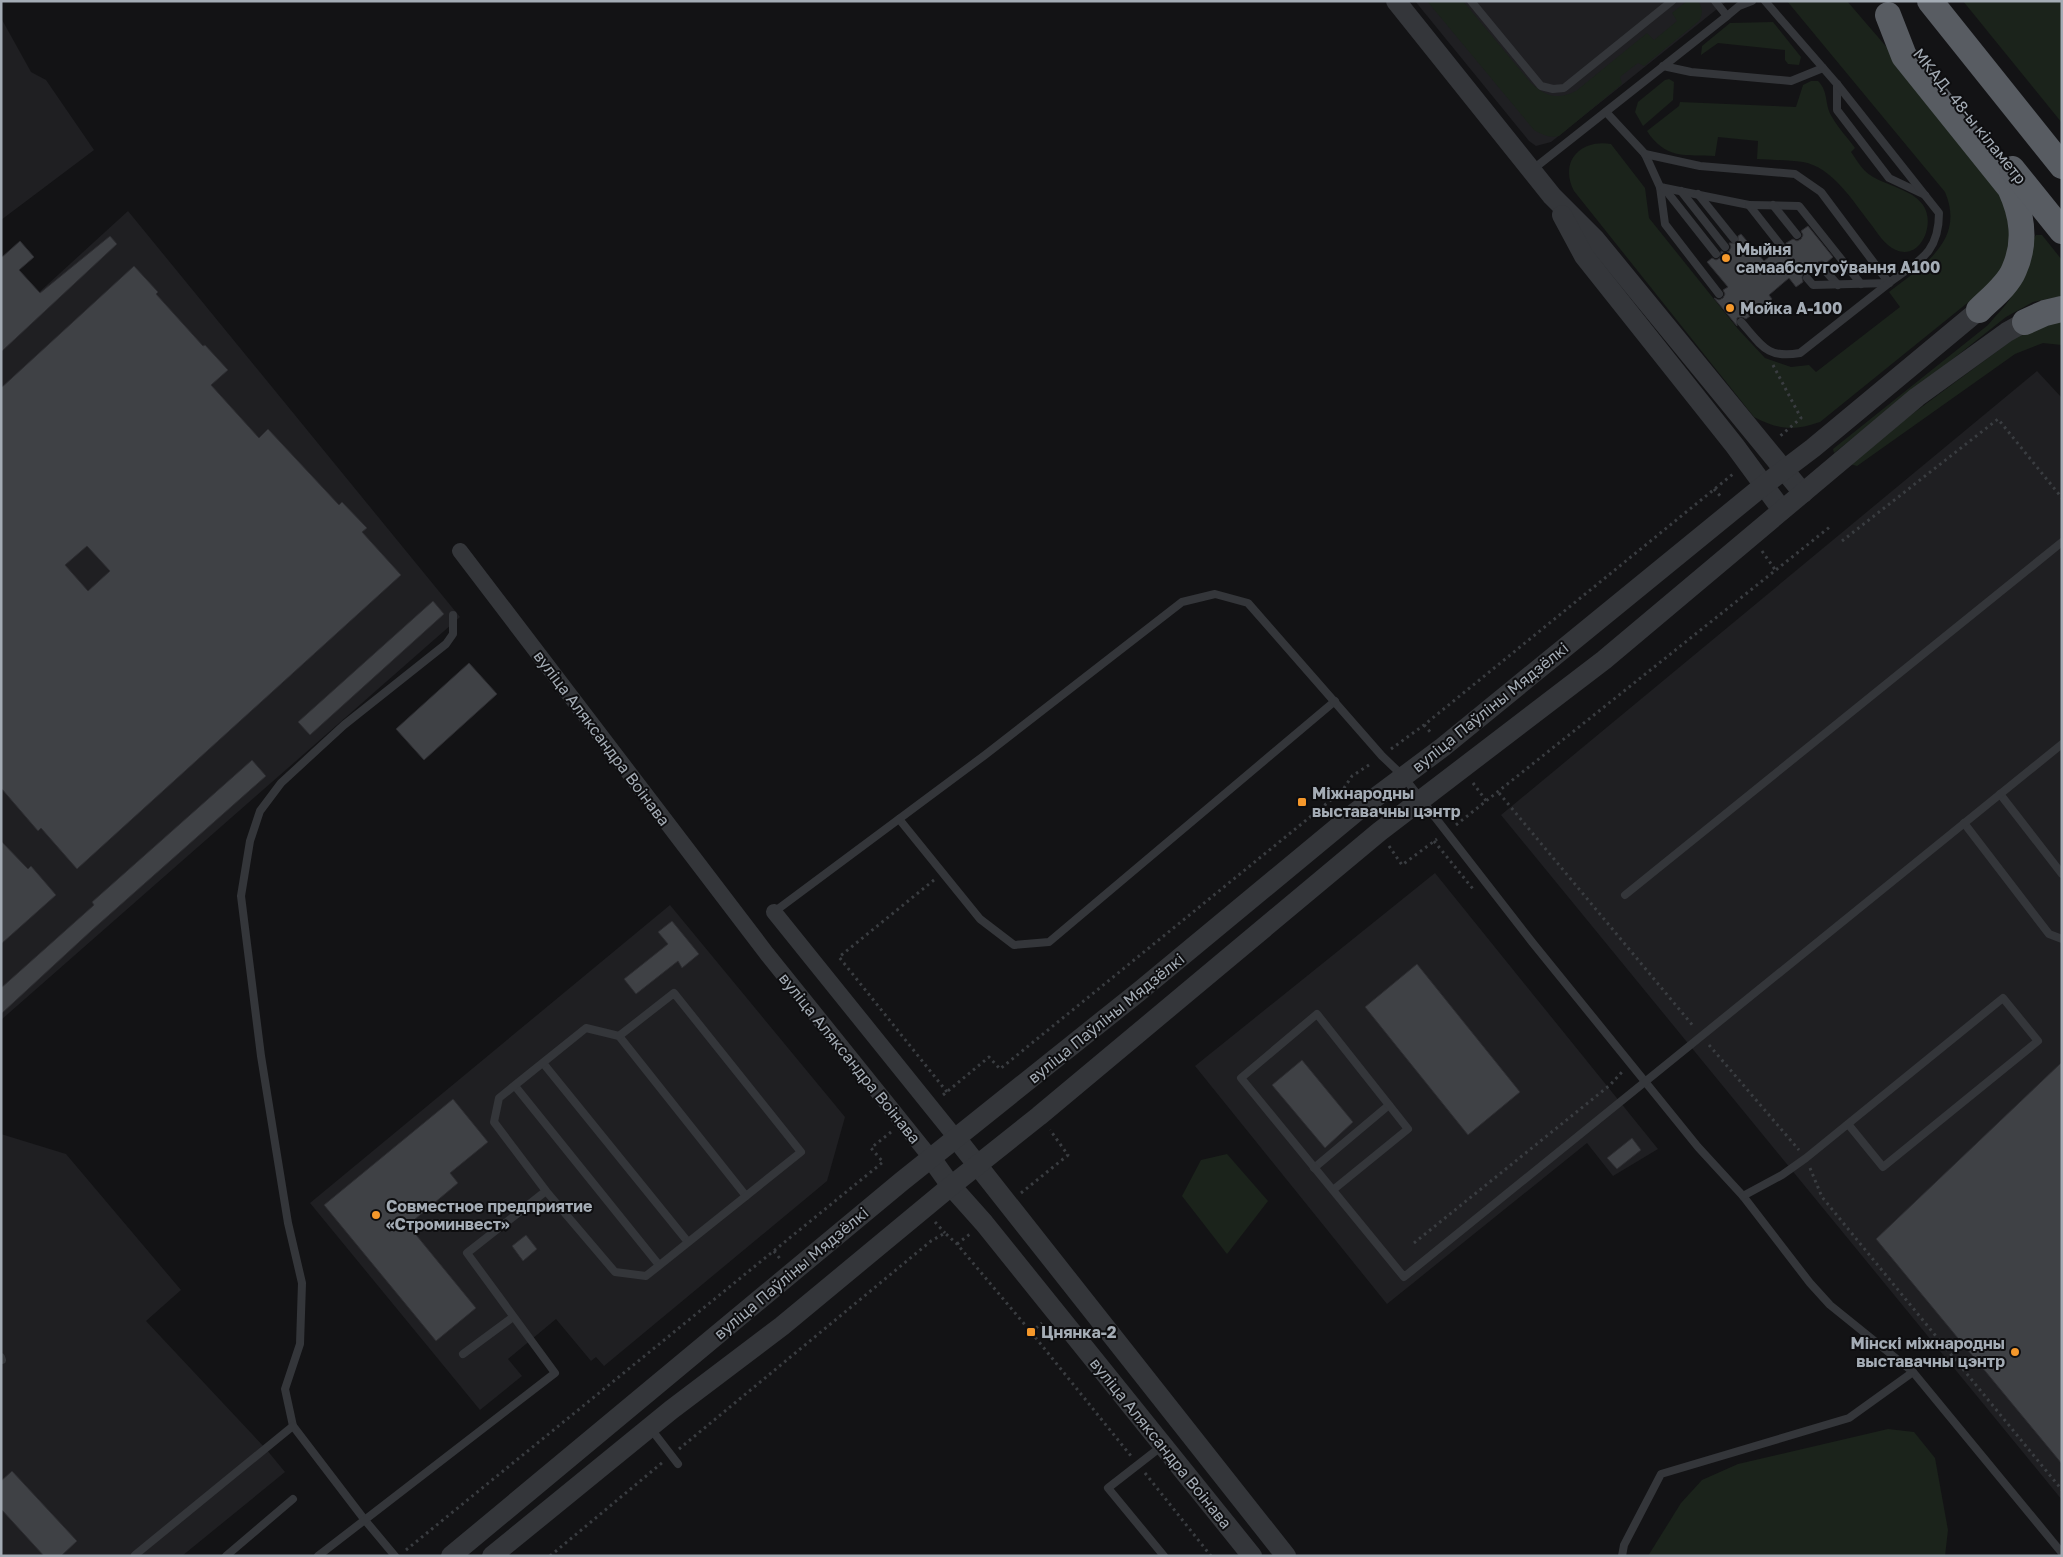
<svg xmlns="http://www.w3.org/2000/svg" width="2063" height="1557" font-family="'Golos Text',sans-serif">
<rect width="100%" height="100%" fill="#131315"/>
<!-- built -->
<g fill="#1f1f22">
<polygon points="1415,1 1727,1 1551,142 1536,146 1529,141"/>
<polygon points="1,18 31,72 46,80 94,150 1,220"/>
<polygon points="128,211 460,617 1,1020 1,327"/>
<polygon points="2037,371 2062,398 2062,1500 1501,815"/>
<polygon points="1435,873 1658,1149 1613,1176 1587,1143 1387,1304 1195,1066"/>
<polygon points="670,905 845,1117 827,1181 604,1366 596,1357 591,1361 556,1319 508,1359 522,1376 480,1410 310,1203"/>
<polygon points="1,1134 66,1154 181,1290 146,1321 266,1449 285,1472 182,1556 5,1556 1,1552"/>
</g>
<!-- green -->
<g fill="#1b231b">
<path d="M1427 1H1463L1531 83C1546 97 1558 100 1576 91L1647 33 1654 40 1677 21 1672 13 1687 1H1698C1703 8 1703 14 1699 21L1644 66 1638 63 1620 77 1622 84 1559 136C1549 138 1543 135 1534 130Z"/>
<path d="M1787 1H1847L1945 115 2015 216 2003 272 1971 300 1820 422C1794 431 1779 430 1754 417L1574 191C1559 162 1580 139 1611 144L1645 188 1649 218 1738 329 1765 358 1791 367 1809 365 1816 372 1900 307 1889 292C1922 266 1966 241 1945 192Z"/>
<polygon points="1963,1 2062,1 2062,123"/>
<polygon points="1773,22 1801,57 1799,65 1788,64 1785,60 1785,50 1718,43 1701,55 1702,46 1730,23"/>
<polygon points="1669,79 1674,82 1673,100 1643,126 1635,112 1638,102 1665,80"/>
<path d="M1811 81H1818C1829 92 1824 104 1832 117 1838 128 1848 138 1855 148L1851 152C1856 159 1862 170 1870 175 1886 186 1912 189 1923 205 1936 223 1921 261 1896 250 1885 246 1877 232 1870 223 1853 201 1832 167 1803 162 1788 160 1772 160 1757 159L1758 141 1718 137 1715 156C1685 155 1665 159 1647 131L1679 106 1680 102 1796 107 1803 85Z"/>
<path d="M2036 235H2042L2062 260V296L2033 302 2006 317 1834 453 1833 449 1988 325C1998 313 2010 302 2017 287 2024 270 2025 251 2036 235Z"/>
<polygon points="2062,314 2062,345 2043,343 2015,354 1857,466 1846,463 2023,332"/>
<polygon points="1227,1154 1268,1201 1227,1254 1182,1196 1201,1160"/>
<polygon points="1888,1429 1914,1432 1935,1458 1948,1530 1945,1556 1648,1556 1681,1503 1702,1480 1738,1464"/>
</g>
<!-- building -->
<g fill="#3f4145" stroke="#2d2d31" fill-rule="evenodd">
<polygon points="1808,226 1833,257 1826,263 1822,261 1818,262 1816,265 1817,270 1811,275 1808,273 1804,273 1802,277 1803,282 1796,287 1789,278 1769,295 1772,299 1746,319 1742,317 1737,318 1737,326 1714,298 1719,300 1723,298 1725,294 1723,290 1728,287 1707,262 1712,258 1716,260 1720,258 1721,251 1725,253 1729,251 1731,247 1729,243 1738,243 1738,236 1741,234 1764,261 1778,250 1782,253 1786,251 1786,243 1793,239 1797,241 1801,239 1803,235 1801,231"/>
<polygon points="110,236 117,244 1,352 1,258 20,241 34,257 19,270 40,293"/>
<path d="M134 266 158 292 156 294 203 346 205 345 228 370 211 385 259 438 268 429 339 505 342 502 367 528 362 532 401 575 77 869 41 828 38 831 1 788V388ZM87 546 110 571 88 591 65 565Z"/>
<polygon points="433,601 444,614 310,735 298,722"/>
<polygon points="469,663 497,694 424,760 396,729"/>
<polygon points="252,760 266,776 91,931 1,1014 1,988 94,905 92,902"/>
<polygon points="1,841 28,869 31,866 56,895 1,944"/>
<polygon points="672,921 699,954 682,968 678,961 636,994 624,979 668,944 658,932"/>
<polygon points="1417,964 1520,1092 1468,1135 1365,1007"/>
<polygon points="1302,1060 1353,1122 1325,1148 1272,1085"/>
<polygon points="2062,1062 2062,1464 1876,1239"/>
<polygon points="453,1099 488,1142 450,1173 458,1183 408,1225 476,1308 436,1341 324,1205"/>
<polygon points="1632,1138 1641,1150 1617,1169 1607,1158"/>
<polygon points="526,1235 537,1249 523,1261 512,1246"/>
<polygon points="12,1471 77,1541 61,1556 44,1556 1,1509 1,1481"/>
</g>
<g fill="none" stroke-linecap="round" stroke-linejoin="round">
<!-- path -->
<g stroke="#3a3d41" stroke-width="3" stroke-dasharray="2.5 4" stroke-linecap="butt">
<polyline points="1773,365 1801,418 1779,437"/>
<polyline points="1714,489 1722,498"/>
<polyline points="1842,541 1998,419 2062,498"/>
<polyline points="1762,551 1776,571"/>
<polyline points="1424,725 1432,734"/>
<polyline points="1391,749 1424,725 1733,474"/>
<polyline points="1473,783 1487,802"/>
<polyline points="1499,793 1694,1027"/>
<polyline points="1456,825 1831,526"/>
<polyline points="1434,841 1473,889"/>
<polyline points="1389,846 1402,865 1437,839"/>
<polyline points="934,880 839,957 947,1092"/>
<polyline points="1709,1045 1799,1150"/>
<polyline points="943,1095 989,1057 1000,1069 1342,791 1352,776 1372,763"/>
<polyline points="1810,1168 1822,1197 2062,1490"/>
<polyline points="1021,1193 1068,1155 1050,1130"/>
<polyline points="935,1222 945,1233"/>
<polyline points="1414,1243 1610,1085 1622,1072"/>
<polyline points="957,1244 970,1234"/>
<polyline points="774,1251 781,1260"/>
<polyline points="1031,1332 1042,1323"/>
<polyline points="679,1449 931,1241 945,1233 957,1244 1031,1332 1131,1456"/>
<polyline points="1145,1473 1211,1556"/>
<polyline points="406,1550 883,1162 871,1148 891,1132"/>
<polyline points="550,1556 663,1462"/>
</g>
<!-- service -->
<g stroke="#34363a" stroke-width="8">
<polyline points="1471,1 1541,86 1553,89 1564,88 1672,1"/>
<polyline points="1715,1 1727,16"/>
<polyline points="1663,66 1691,72 1791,81 1823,68"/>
<polyline points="1837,84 1837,110 1889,178 1925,195"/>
<polyline points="1606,112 1645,154 1660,187 1665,224 1719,294"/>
<path d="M1645 154 1700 166 1795 174 1821 192 1889 283C1918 261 1939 254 1939 213L1837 84 1765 1"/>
<polyline points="1532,170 1727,16 1739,6 1752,1"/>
<polyline points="1660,187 1749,205 1782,247"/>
<polyline points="1664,188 1716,254"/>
<polyline points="1681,191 1725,247"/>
<polyline points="1698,194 1734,239"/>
<polyline points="1749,205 1799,206 1861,284"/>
<polyline points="1773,205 1797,235"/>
<polyline points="1821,266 1838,285"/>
<polyline points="1807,278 1813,285 1889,283"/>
<path d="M1741 322C1762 346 1767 359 1800 353L1889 283"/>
<polyline points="2000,794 2062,874"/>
<polyline points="899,819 980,919 1014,945 1049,942 1335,701"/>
<polyline points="1964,823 2049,934 2062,939"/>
<polyline points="1625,895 2062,542"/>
<polyline points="774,912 985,755 1182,602 1215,594 1248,603 1382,756 1403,776 1532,942 1698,1147 1743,1196 1810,1283 1830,1305 1913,1372 2062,1553"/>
<polyline points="619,1036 746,1196"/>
<polyline points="543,1063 688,1242"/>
<polyline points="515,1086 659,1265"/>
<polyline points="1314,1168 1389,1105"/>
<polyline points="1333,1190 1408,1129 1317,1014 1241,1078 1404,1277 2062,744"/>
<polyline points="1743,1196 1782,1175 1806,1158 2003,998 2038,1041 1883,1167 1848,1124"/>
<polyline points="463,1354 513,1317"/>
<polyline points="1,1357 2,1360"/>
<polyline points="293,1426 285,1389 300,1344 302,1283 288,1223 276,1149 261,1056 241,896 250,841 260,811 281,783 344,725 446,644 453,634 453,615"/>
<polyline points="651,1429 678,1464"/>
<polyline points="1162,1446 1108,1488 1164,1556"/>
<polyline points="135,1555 293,1426 364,1519 395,1556"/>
<polyline points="226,1556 293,1499"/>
<polyline points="318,1556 555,1373 467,1253 546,1191 615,1272 646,1276 801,1152 674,993 619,1036 586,1028 499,1098 494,1122 546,1191"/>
<polyline points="1622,1556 1624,1545 1661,1474 1849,1418 1913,1372"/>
</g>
<!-- minor -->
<g stroke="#34363a" stroke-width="16">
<polyline points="460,551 767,954 931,1158"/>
<polyline points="774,912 956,1138"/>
</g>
<!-- tertiary -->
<g stroke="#34363a" stroke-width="20">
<polyline points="1396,1 1552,196 1595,239 1803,493"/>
<polyline points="1562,215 1584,256 1735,446 1782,510"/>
<polyline points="956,1138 1286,1556"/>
<polyline points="931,1158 951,1186 984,1223 1252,1556"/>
<polyline points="451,1556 901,1182 1141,990 1356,812 1443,747 1764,485 1813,448 1979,310"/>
<polyline points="492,1556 671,1410 782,1326 951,1186 1039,1116 1379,832 1604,660 1917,397 2007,332 2025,322"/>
</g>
<!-- trunk -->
<g stroke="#585c62" stroke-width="26">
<polyline points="1930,1 2062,166"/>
<path d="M1888 15 1904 56 2010 188C2022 214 2027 241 2014 270 2008 285 1991 298 1979 310"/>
<polyline points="2012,169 2062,231"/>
<polyline points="2025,322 2045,313 2062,309"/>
</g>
</g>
<!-- markers -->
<g fill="#f5982b" stroke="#0e0e10" stroke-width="2">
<circle cx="1726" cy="258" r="5"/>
<circle cx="1730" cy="308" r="5"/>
<rect x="1297" y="797" width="10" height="10" rx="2.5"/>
<circle cx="376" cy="1215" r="5"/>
<rect x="1026" y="1327" width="10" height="10" rx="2.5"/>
<circle cx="2015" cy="1352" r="5"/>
</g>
<g text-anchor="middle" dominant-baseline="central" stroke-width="4" stroke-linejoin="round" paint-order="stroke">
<!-- street labels -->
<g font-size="16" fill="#a4acb5" stroke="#0e0e10">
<text transform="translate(1970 116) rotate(51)">МКАД, 48-ы кіламетр</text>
<text transform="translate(1490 707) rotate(-39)">вуліца Паўліны Мядзёлкі</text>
<text transform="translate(602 738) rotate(53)">вуліца Аляксандра Воінава</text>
<text transform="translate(1106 1018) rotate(-39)">вуліца Паўліны Мядзёлкі</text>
<text transform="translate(850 1058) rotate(51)">вуліца Аляксандра Воінава</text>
<text transform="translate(791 1273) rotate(-40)">вуліца Паўліны Мядзёлкі</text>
<text transform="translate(1161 1443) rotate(51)">вуліца Аляксандра Воінава</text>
</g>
<!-- poi labels -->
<g font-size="16" font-weight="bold" fill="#a4acb5" stroke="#0e0e10" text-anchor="start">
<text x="1736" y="249">Мыйня<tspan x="1736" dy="18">самаабслугоўвання A100</tspan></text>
<text x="1740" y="308">Мойка A-100</text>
<text x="1312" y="793">Міжнародны<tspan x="1312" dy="18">выставачны цэнтр</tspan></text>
<text x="386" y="1206">Совместное предприятие<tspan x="386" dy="18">«Строминвест»</tspan></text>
<text x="1041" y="1332">Цнянка-2</text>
<text x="2005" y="1343" text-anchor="end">Мінскі міжнародны<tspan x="2005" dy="18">выставачны цэнтр</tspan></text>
</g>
</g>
<!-- border -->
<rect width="2063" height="1557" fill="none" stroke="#a4acb5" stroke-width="5"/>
</svg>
